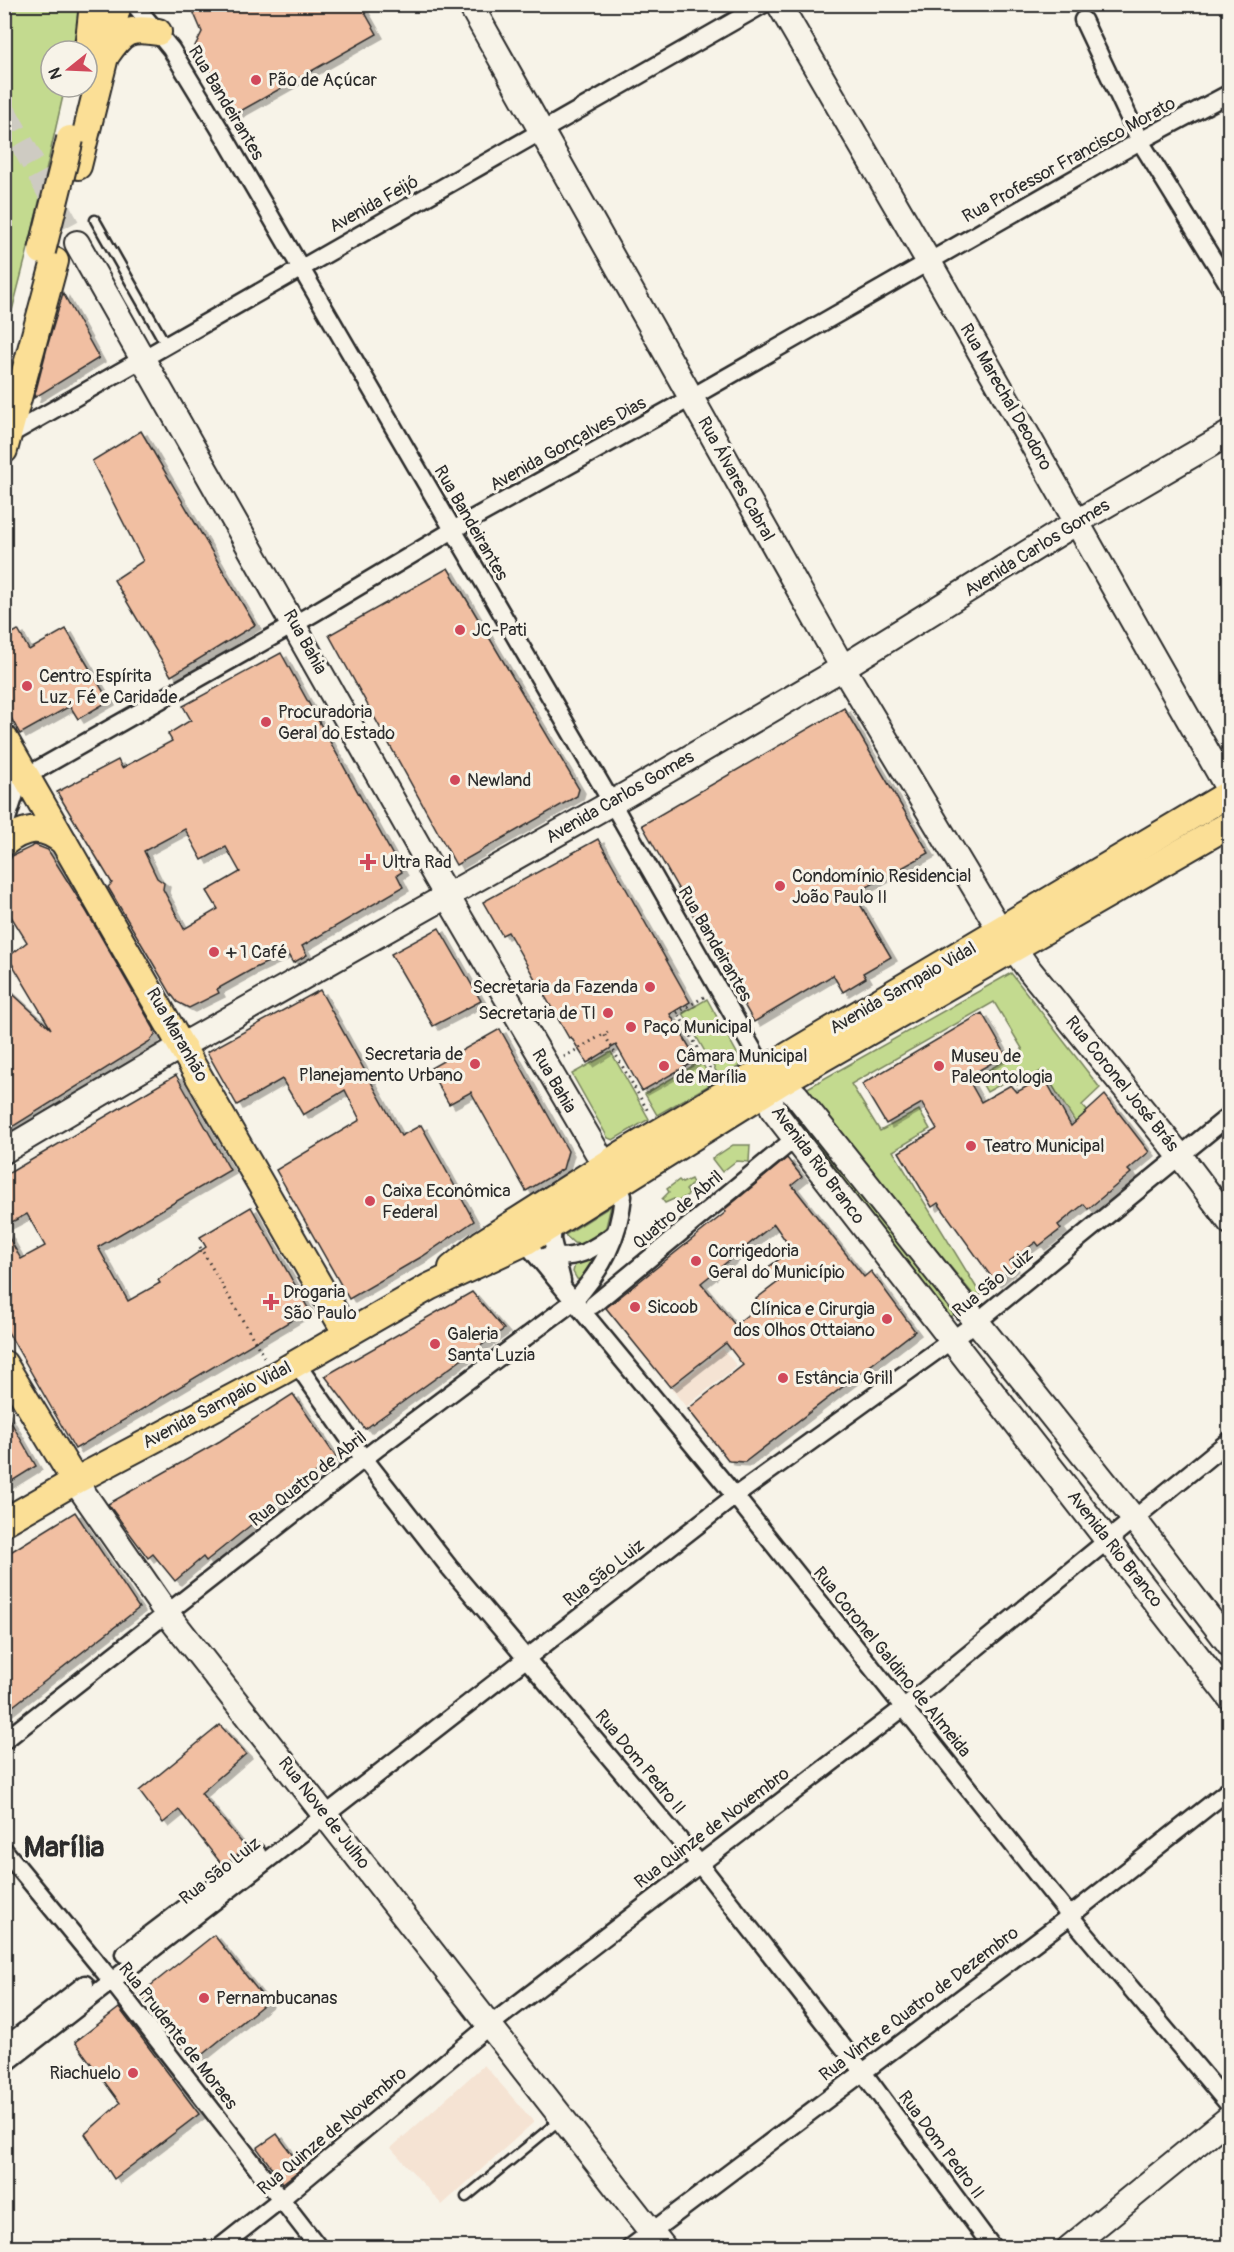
<svg xmlns="http://www.w3.org/2000/svg" width="1234" height="2252" font-family="Pangolin,sans-serif">
<defs>
<filter id="shadow"><feDropShadow dx="6" dy="4" stdDeviation="0" flood-color="#0004"/></filter>
</defs>
<rect width="100%" height="100%" fill="#f7f3e8"/>
<filter id="ink" filterUnits="userSpaceOnUse"><feTurbulence type="fractalNoise" baseFrequency=".0167" numOctaves="2"/><feDisplacementMap in="SourceGraphic" scale="12" xChannelSelector="R" yChannelSelector="G"/><feConvolveMatrix kernelMatrix="1 2 1 2 8 2 1 2 1" color-interpolation-filters="sRGB"/></filter>
<g filter="url(#ink)">
<!-- built -->
<g fill="#f5e3d3">
<polygon points="723,1349 737,1366 686,1407 672,1389"/>
<polygon points="484,2065 534,2122 442,2205 391,2148"/>
</g>
<!-- green -->
<g fill="#c3da8f" stroke="#77825d" stroke-width="1.5">
<polygon points="5,4 78,5 79,16 72,51 51,51 51,87 65,87 32,233 5,338"/>
<polygon points="1011,973 1100,1088 1082,1105 1090,1114 1077,1125 1043,1070 1017,1085 1012,1078 987,1092 978,1076 1023,1050 994,1002 851,1084 880,1131 919,1110 930,1129 893,1151 981,1295 977,1299 804,1090"/>
<polygon points="707,999 743,1064 720,1078 683,1013"/>
<polygon points="611,1052 649,1119 613,1140 608,1138 572,1074"/>
<polygon points="701,1061 713,1083 657,1115 645,1094"/>
<polygon points="789,1100 956,1313 947,1319 780,1106"/>
<polygon points="733,1145 750,1145 749,1162 736,1161 722,1172 712,1159"/>
<polygon points="691,1179 693,1183 686,1190 689,1194 677,1202 674,1199 665,1203 662,1199 669,1192 667,1189 679,1180 682,1183"/>
<polygon points="611,1206 604,1235 587,1245 574,1243 565,1235"/>
<polygon points="603,1250 583,1280 577,1279 573,1272 575,1264 589,1260"/>
</g>
<!-- building -->
<g fill="#f1bfa2" stroke="#2b2b2b" stroke-width="1.5" fill-rule="evenodd" filter="url(#shadow)">
<polygon points="190,4 360,4 377,34 237,113 195,46 202,32"/>
<polygon points="63,293 99,358 34,398 48,344"/>
<polygon points="141,431 255,625 171,676 114,580 143,561 92,461"/>
<polygon points="448,568 579,789 577,796 456,865 329,635"/>
<polygon points="66,629 109,701 78,719 70,706 20,734 4,705 4,638 18,630 29,650"/>
<path d="M281 653 402 872 397 875 403 887 302 946 307 955 293 963 287 953 253 969 217 989 219 993 189 1008 177 1002 171 994 108 887 112 883 57 792 118 760 122 768 172 741 168 734 191 720 183 706ZM185 829 202 860 226 847 240 872 207 891 218 909 184 929 163 889 164 883 157 878 144 851Z"/>
<polygon points="844,708 929,853 854,894 891,957 863,973 866,978 843,992 833,975 754,1022 642,825"/>
<polygon points="598,839 690,1002 670,1014 697,1060 642,1091 616,1045 587,1063 571,1037 569,1038 508,932 502,935 483,902"/>
<polygon points="35,845 48,850 85,909 154,1029 155,1035 150,1041 4,1132 4,986 51,1029 8,957 27,942 4,905 4,868 12,856"/>
<polygon points="439,928 481,1001 433,1026 391,954"/>
<polygon points="320,990 401,1136 421,1125 474,1221 423,1256 349,1299 276,1170 360,1120 345,1090 303,1115 282,1079 237,1105 207,1052"/>
<polygon points="982,1013 1006,1055 967,1077 981,1102 1011,1085 1017,1092 1044,1077 1071,1126 1105,1095 1149,1152 1128,1170 1131,1173 1088,1209 1084,1204 1058,1225 1061,1229 1039,1246 1036,1242 1010,1261 1013,1267 995,1282 938,1203 932,1207 899,1152 937,1129 922,1103 886,1124 862,1084"/>
<polygon points="500,1029 568,1151 563,1169 526,1191 471,1092 449,1104 429,1069"/>
<polygon points="176,1075 230,1170 98,1247 128,1301 160,1283 158,1280 206,1247 200,1237 251,1207 309,1310 75,1449 4,1325 4,1229 21,1259 45,1246 27,1214 4,1226 4,1176"/>
<path d="M787 1158 802 1177 792 1185 864 1277 871 1271 915 1331 745 1462 729 1461 688 1409 743 1365 726 1343 670 1387 606 1308 726 1212 724 1210ZM774 1224 792 1250 767 1268 778 1282 756 1299 760 1305 735 1325 701 1283Z"/>
<polygon points="472,1292 504,1329 365,1429 325,1376"/>
<polygon points="293,1394 336,1457 206,1561 203,1557 175,1581 153,1554 148,1558 108,1504 220,1441"/>
<polygon points="4,1410 36,1466 4,1486"/>
<polygon points="75,1512 139,1608 4,1713 4,1556"/>
<polygon points="220,1725 246,1754 201,1793 246,1848 223,1866 179,1810 163,1823 139,1791"/>
<polygon points="214,1935 267,2002 193,2062 140,1994"/>
<polygon points="119,2008 199,2114 114,2179 85,2134 120,2103 75,2042"/>
<polygon points="277,2134 302,2168 283,2183 257,2148"/>
</g>
<g fill="none" stroke-linecap="round" stroke-linejoin="round">
<!-- secondary-tunnel -->
<polyline stroke="#cecbc2" stroke-width="24" stroke-dasharray="24 12" stroke-linecap="butt" points="4,111 77,243"/>
<defs>
<g id="lane">
<polyline points="95,220 166,345"/>
<polyline points="466,2197 561,2119"/>
</g>
<g id="street">
<polyline points="134,4 171,49 224,136 612,803 764,1069"/>
<polyline points="1083,20 1140,141 1230,287"/>
<polyline points="4,438 764,4"/>
<polyline points="4,828 19,782 37,770 314,613 470,520 678,405 1140,141 1230,93"/>
<polyline points="553,1218 552,1240 562,1281"/>
<polyline points="525,1242 735,1496 1070,1916 1230,2106"/>
<path d="M546 1256C576 1260 592 1251 615 1233"/>
<polyline points="593,1305 787,1145"/>
<polyline points="296,1363 352,1443 449,1567 698,1862 862,2071 993,2248"/>
<path d="M4 1741 379 1447 574 1301C602 1270 619 1238 623 1196L616 1183"/>
<polyline points="4,1850 111,1980 319,2248"/>
<polyline points="124,1954 257,1853"/>
<polyline points="4,2047 85,1984"/>
<polyline points="4,2065 735,1496 978,1321 1230,1115"/>
<polyline points="219,2248 281,2199 490,2025 903,1708 1230,1440"/>
<polyline points="630,2248 1070,1916 1230,1789"/>
</g>
<g id="secondary">
<polyline points="470,4 843,668 994,920 1027,967 1181,1157 1230,1222"/>
<polyline points="779,4 929,262 1230,792"/>
<polyline points="77,243 436,877 614,1181"/>
<polyline points="766,1071 796,1095 1134,1519 1230,1645"/>
<polyline points="764,1072 773,1110 1230,1698"/>
<polyline points="4,1151 183,1045 629,793 829,676 1077,522 1230,433"/>
<polyline points="75,1481 168,1615 664,2248"/>
<polyline points="1069,2248 1230,2117"/>
</g>
<g id="primary">
<path d="M107 54C123 31 130 27 158 32"/>
<polyline points="87,58 93,4"/>
<polyline points="78,166 118,4"/>
<polyline points="4,450 55,261"/>
<polyline points="4,738 347,1334"/>
<path d="M4 843C26 826 43 825 64 842"/>
<polyline points="452,1268 481,1244 621,1155 1230,793"/>
<polyline points="4,1364 75,1481"/>
<polyline points="4,1522 75,1481 281,1372 429,1287 525,1242 781,1082 1230,824"/>
</g>
</defs>
<!-- lane casing -->
<use href="#lane" stroke="#2b2b2b" stroke-width="13"/>
<!-- street casing -->
<use href="#street" stroke="#2b2b2b" stroke-width="21"/>
<!-- secondary casing -->
<use href="#secondary" stroke="#2b2b2b" stroke-width="28"/>
<!-- primary casing -->
<use href="#primary" stroke="#2b2b2b" stroke-width="30"/>
<!-- path -->
<g stroke="#2b2b2b" stroke-width="3" stroke-dasharray="1.5 4.5" stroke-linecap="butt">
<polyline points="676,1010 714,1076"/>
<polyline points="677,1013 704,997"/>
<polyline points="608,1032 604,1034 649,1113"/>
<polyline points="564,1057 604,1034"/>
<polyline points="200,1247 264,1357"/>
</g>
<!-- lane -->
<use href="#lane" stroke="#f7f3e8" stroke-width="8"/>
<!-- street -->
<use href="#street" stroke="#f7f3e8" stroke-width="16"/>
<!-- secondary -->
<use href="#secondary" stroke="#f7f3e8" stroke-width="24"/>
<!-- primary -->
<use href="#primary" stroke="#fbdf96" stroke-width="26"/>
<defs>
<polyline id="primary-bridge" points="42,251 70,139"/>
</defs>
<!-- primary-bridge casing -->
<use href="#primary-bridge" stroke="#2b2b2b" stroke-width="30" stroke-linecap="butt"/>
<!-- primary-bridge -->
<use href="#primary-bridge" stroke="#fbdf96" stroke-width="26"/>
</g>
</g>
<!-- markers -->
<g fill="#d1495b" stroke="#f7f3e8" stroke-width="2">
<circle cx="256" cy="80" r="6"/>
<circle cx="460" cy="630" r="6"/>
<circle cx="27" cy="686" r="6"/>
<circle cx="266" cy="722" r="6"/>
<circle cx="455" cy="780" r="6"/>
<path d="M365 853h6v6h6v6h-6v6h-6v-6h-6v-6h6z"/>
<circle cx="780" cy="886" r="6"/>
<circle cx="214" cy="952" r="6"/>
<circle cx="650" cy="987" r="6"/>
<circle cx="608" cy="1013" r="6"/>
<circle cx="631" cy="1027" r="6"/>
<circle cx="475" cy="1064" r="6"/>
<circle cx="664" cy="1066" r="6"/>
<circle cx="939" cy="1066" r="6"/>
<circle cx="971" cy="1146" r="6"/>
<circle cx="370" cy="1201" r="6"/>
<circle cx="696" cy="1261" r="6"/>
<path d="M268 1293h6v6h6v6h-6v6h-6v-6h-6v-6h6z"/>
<circle cx="635" cy="1307" r="6"/>
<circle cx="887" cy="1319" r="6"/>
<circle cx="435" cy="1344" r="6"/>
<circle cx="783" cy="1378" r="6"/>
<circle cx="204" cy="1998" r="6"/>
<circle cx="133" cy="2073" r="6"/>
</g>
<g text-anchor="middle" dominant-baseline="central" stroke-width="6" stroke-linejoin="round" paint-order="stroke">
<!-- poi labels -->
<g font-size="18" fill="#2b2b2b" stroke="#f7f3e8" text-anchor="start">
<text x="268" y="80">Pão de Açúcar</text>
<text x="472" y="630">JC-Pati</text>
<text x="39" y="676">Centro Espírita<tspan x="39" dy="21">Luz, Fé e Caridade</tspan></text>
<text x="278" y="712">Procuradoria<tspan x="278" dy="21">Geral do Estado</tspan></text>
<text x="467" y="780">Newland</text>
<text x="382" y="862">Ultra Rad</text>
<text x="792" y="876">Condomínio Residencial<tspan x="792" dy="21">João Paulo II</tspan></text>
<text x="226" y="952">+ 1 Café</text>
<text x="638" y="987" text-anchor="end">Secretaria da Fazenda</text>
<text x="596" y="1013" text-anchor="end">Secretaria de TI</text>
<text x="643" y="1027">Paço Municipal</text>
<text x="463" y="1054" text-anchor="end">Secretaria de<tspan x="463" dy="21">Planejamento Urbano</tspan></text>
<text x="676" y="1056">Câmara Municipal<tspan x="676" dy="21">de Marília</tspan></text>
<text x="951" y="1056">Museu de<tspan x="951" dy="21">Paleontologia</tspan></text>
<text x="983" y="1146">Teatro Municipal</text>
<text x="382" y="1191">Caixa Econômica<tspan x="382" dy="21">Federal</tspan></text>
<text x="708" y="1251">Corrigedoria<tspan x="708" dy="21">Geral do Município</tspan></text>
<text x="283" y="1292">Drogaria<tspan x="283" dy="21">São Paulo</tspan></text>
<text x="647" y="1307">Sicoob</text>
<text x="875" y="1309" text-anchor="end">Clínica e Cirurgia<tspan x="875" dy="21">dos Olhos Ottaiano</tspan></text>
<text x="447" y="1334">Galeria<tspan x="447" dy="21">Santa Luzia</tspan></text>
<text x="795" y="1378">Estância Grill</text>
<text x="216" y="1998">Pernambucanas</text>
<text x="121" y="2073" text-anchor="end">Riachuelo</text>
</g>
<!-- street labels -->
<g font-size="18" fill="#2b2b2b" stroke="#f7f3e8">
<text transform="translate(226 103) rotate(59)">Rua Bandeirantes</text>
<text transform="translate(1069 160) rotate(-29)">Rua Professor Francisco Morato</text>
<text transform="translate(374 204) rotate(-29)">Avenida Feijó</text>
<text transform="translate(1006 397) rotate(60)">Rua Marechal Deodoro</text>
<text transform="translate(568 444) rotate(-29)">Avenida Gonçalves Dias</text>
<text transform="translate(736 479) rotate(61)">Rua Álvares Cabral</text>
<text transform="translate(471 523) rotate(60)">Rua Bandeirantes</text>
<text transform="translate(1037 548) rotate(-32)">Avenida Carlos Gomes</text>
<text transform="translate(305 642) rotate(61)">Rua Bahia</text>
<text transform="translate(620 797) rotate(-30)">Avenida Carlos Gomes</text>
<text transform="translate(715 944) rotate(60)">Rua Bandeirantes</text>
<text transform="translate(903 988) rotate(-30)">Avenida Sampaio Vidal</text>
<text transform="translate(177 1035) rotate(60)">Rua Maranhão</text>
<text transform="translate(554 1081) rotate(60)">Rua Bahia</text>
<text transform="translate(1122 1084) rotate(51)">Rua Coronel José Brás</text>
<text transform="translate(818 1165) rotate(53)">Avenida Rio Branco</text>
<text transform="translate(678 1210) rotate(-40)">Quatro de Abril</text>
<text transform="translate(993 1283) rotate(-39)">Rua São Luiz</text>
<text transform="translate(217 1405) rotate(-28)">Avenida Sampaio Vidal</text>
<text transform="translate(308 1479) rotate(-38)">Rua Quatro de Abril</text>
<text transform="translate(1115 1549) rotate(52)">Avenida Rio Branco</text>
<text transform="translate(604 1573) rotate(-38)">Rua São Luiz</text>
<text transform="translate(892 1662) rotate(51)">Rua Coronel Galdino de Almeida</text>
<text transform="translate(640 1762) rotate(50)">Rua Dom Pedro II</text>
<text transform="translate(324 1813) rotate(52)">Rua Nove de Julho</text>
<text transform="translate(712 1828) rotate(-37)">Rua Quinze de Novembro</text>
<text transform="translate(220 1871) rotate(-38)">Rua São Luiz</text>
<text transform="translate(919 2004) rotate(-37)">Rua Vinte e Quatro de Dezembro</text>
<text transform="translate(178 2036) rotate(52)">Rua Prudente de Moraes</text>
<text transform="translate(332 2131) rotate(-40)">Rua Quinze de Novembro</text>
<text transform="translate(941 2145) rotate(53)">Rua Dom Pedro II</text>
</g>
<!-- town labels -->
<g font-size="30" font-weight="bold" fill="#2b2b2b" stroke="#f7f3e8">
<text x="64" y="1847">Marília</text>
</g>
</g>
<!-- margin -->
<rect width="1234" height="2252" fill="none" stroke="#f7f3e8" stroke-width="24"/>
<rect x="12" y="12" width="1210" height="2228" fill="none" stroke="#2b2b2b" stroke-width="2" filter="url(#ink)"/>
<!-- north arrow -->
<g transform="translate(69 69) rotate(252)"><circle r="28" fill="#f7f3e8" stroke="#a5a39c" stroke-width="1.5"/>
<path d="M0-4.5L10 22L0 15L-10 22Z" fill="#d1495b"/>
<text y="-9" font-size="16" font-weight="bold" text-anchor="middle" fill="#2b2b2b">N</text>
</g>
</svg>
